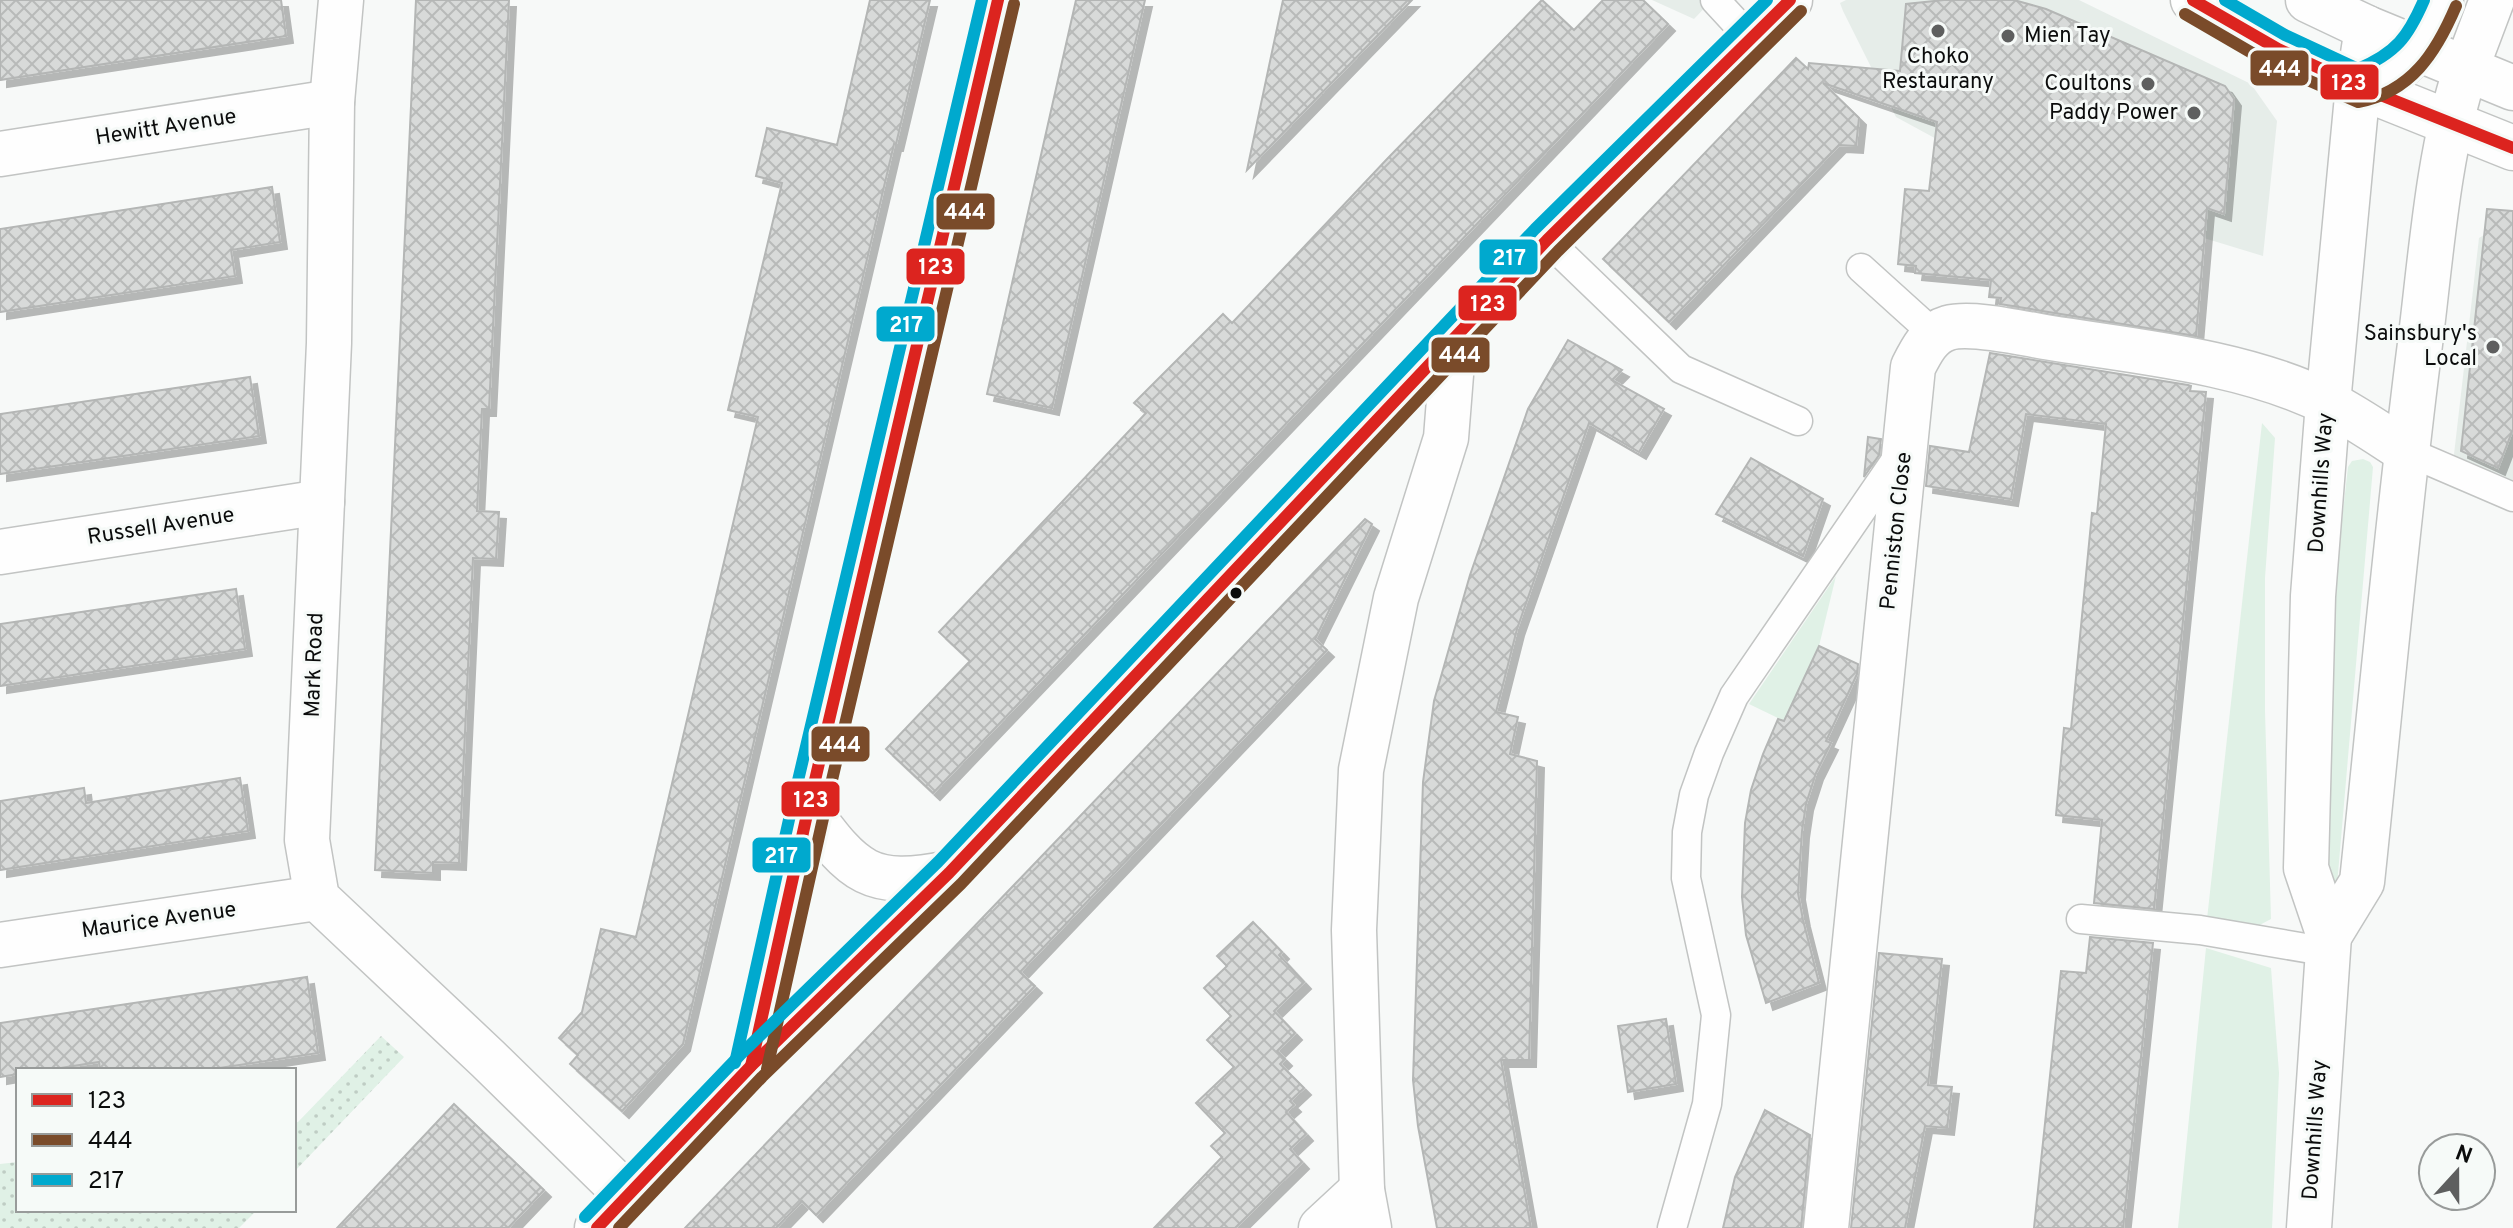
<svg xmlns="http://www.w3.org/2000/svg" width="2513" height="1228" font-family="Overpass,sans-serif">
<defs>
<pattern id="park-dots" width="8" height="8" patternUnits="userSpaceOnUse" patternTransform="scale(2)"><rect width="8" height="8" fill="#e0f1e6"/><path d="M2 2h.1M6 6h.1" fill="none" stroke="#bfcdc4" stroke-width="1.8" stroke-linecap="round"/></pattern>
<pattern id="building-cross-hatch" width="8" height="8" patternUnits="userSpaceOnUse" patternTransform="scale(2)"><rect width="8" height="8" fill="#d8dad9"/><path d="M0 0l8 8M0 8l8-8" fill="none" stroke="#b8bab9"/></pattern>
<filter id="shadow"><feDropShadow dx="7" dy="7" stdDeviation="0" flood-color="#0004"/></filter>
</defs>
<rect width="100%" height="100%" fill="#f7f9f8"/>
<!-- built -->
<g fill="#e6ede9">
<polygon points="1652,0 1712,0 1694,19"/>
<polygon points="1846,0 2079,0 2251,84 2277,121 2263,256 2010,179 1896,117 1843,11 1840,3"/>
<polygon points="2513,218 2513,488 2453,463 2479,238"/>
</g>
<!-- green -->
<g fill="#e0f1e6">
<polygon points="2262,423 2275,438 2265,578 2265,711 2271,919 2254,928 2207,919"/>
<polygon points="2363,459 2370,462 2373,467 2337,885 2328,883 2326,663 2348,467 2352,461"/>
<polygon points="1836,576 1819,646 1784,721 1749,704"/>
<polygon points="2206,948 2271,968 2279,1073 2272,1228 2178,1228"/>
</g>
<!-- park -->
<g fill="url(#park-dots)">
<polygon points="381,1036 404,1057 294,1172 294,1123 298,1122"/>
<polygon points="18,1162 18,1210 257,1210 239,1228 0,1228 0,1164"/>
</g>
<!-- building -->
<g fill="url(#building-cross-hatch)" stroke="#b4b6b5" stroke-width="2" filter="url(#shadow)">
<polygon points="0,0 281,0 286,36 0,80"/>
<polygon points="416,0 509,0 489,409 482,409 477,511 499,512 496,559 473,558 459,863 433,862 433,873 375,870"/>
<polygon points="870,0 930,0 896,144 894,144 683,1044 622,1111 570,1064 578,1055 559,1038 582,1012 601,929 636,937 758,417 728,410 782,183 756,176 767,128 837,145"/>
<polygon points="1076,0 1145,0 1052,408 987,394"/>
<polygon points="1283,0 1412,0 1247,170"/>
<polygon points="1542,0 1574,30 1603,0 1643,0 1668,24 933,793 886,749 970,661 939,632 1146,413 1134,403 1223,314 1232,323 1388,158"/>
<polygon points="1944,0 2014,0 2046,9 2225,86 2234,99 2224,214 2207,208 2196,336 2000,304 2001,298 1989,297 1991,280 1915,273 1916,266 1898,264 1905,189 1929,191 1937,122 1823,83 1859,118 1856,146 1839,145 1669,322 1603,259 1796,58 1808,69 1809,63 1900,71 1906,4"/>
<polygon points="272,187 280,242 231,250 235,276 0,312 0,229"/>
<polygon points="2487,209 2513,211 2513,429 2498,468 2461,451"/>
<polygon points="1568,340 1622,370 1612,380 1664,409 1639,452 1589,423 1517,629 1496,712 1518,717 1510,754 1537,761 1529,1060 1501,1060 1531,1228 1437,1228 1418,1126 1413,1080 1423,782 1434,701 1470,575 1528,409"/>
<polygon points="1990,353 2188,385 2191,386 2190,391 2206,392 2154,909 2094,903 2102,820 2056,815 2064,728 2071,729 2092,513 2097,514 2106,424 2026,414 2011,499 1926,486 1930,446 1969,452"/>
<polygon points="250,377 259,436 0,474 0,414"/>
<polygon points="1868,437 1881,439 1879,455 1864,477"/>
<polygon points="1751,458 1823,499 1803,556 1716,514"/>
<polygon points="1365,519 1372,524 1315,639 1327,650 1020,972 1035,986 816,1215 802,1201 776,1228 685,1228"/>
<polygon points="236,589 245,649 0,686 0,624"/>
<polygon points="1819,646 1858,664 1857,674 1826,741 1831,743 1816,773 1806,804 1802,831 1798,893 1803,920 1819,983 1766,1003 1746,935 1742,897 1745,823 1751,790 1763,754 1778,719 1784,721"/>
<polygon points="240,778 248,831 0,870 0,801 84,788 86,803"/>
<polygon points="1253,922 1282,952 1279,955 1304,982 1274,1011 1295,1033 1277,1051 1285,1059 1280,1064 1304,1088 1290,1101 1294,1105 1286,1112 1306,1134 1290,1149 1302,1162 1235,1228 1154,1228 1222,1157 1211,1146 1225,1133 1196,1103 1234,1067 1207,1040 1231,1016 1204,988 1227,966 1217,956"/>
<polygon points="2090,937 2153,943 2123,1228 2034,1228 2061,971 2086,973"/>
<polygon points="1879,953 1942,959 1928,1085 1952,1087 1947,1128 1925,1126 1905,1228 1851,1228"/>
<polygon points="307,977 318,1053 206,1070 100,1070 99,1062 48,1070 18,1070 18,1074 0,1077 0,1023"/>
<polygon points="1666,1019 1676,1084 1628,1092 1618,1026"/>
<polygon points="454,1104 544,1190 508,1228 337,1228"/>
<polygon points="1765,1110 1810,1135 1801,1228 1723,1228 1735,1177"/>
</g>
<g fill="none" stroke-linecap="round" stroke-linejoin="round">
<defs>
<g id="lane">
<polyline points="1715,0 1751,39"/>
<polyline points="1547,240 1681,369 1798,421"/>
<polyline points="1861,268 1934,334"/>
<polyline points="2406,451 2513,497"/>
<polyline points="2081,919 2200,930 2329,952"/>
<polyline points="1672,1228 1707,1104 1716,1015 1686,878 1687,832 1694,795 1709,753 1734,696 1898,457"/>
</g>
<g id="street">
<polyline points="341,0 332,102 329,343 307,840 317,898 488,1059 628,1196"/>
<polyline points="0,154 332,102"/>
<polyline points="0,552 322,502"/>
<polyline points="0,945 317,898"/>
<polyline points="1321,1228 1362,1190"/>
<polyline points="1369,1228 1362,1190 1354,930 1361,770 1396,598 1446,438 1454,337"/>
<path d="M1826 1228 1913 367C1921 351 1930 333 1948 328 1972 321 2025 334 2051 338 2141 352 2246 362 2328 403 2355 417 2381 435 2406 451"/>
</g>
<g id="secondary">
<path d="M2329 936 2362 882C2381 702 2397 523 2420 344 2431 256 2438 152 2466 69"/>
<polyline points="2309,1228 2329,936 2306,868 2313,596 2328,403 2358,86 2367,28"/>
</g>
<g id="primary">
<polyline points="2193,0 2278,49 2358,86 2513,148"/>
<polyline points="2308,0 2367,28 2513,88"/>
<path d="M2396 69C2420 54 2431 24 2441 0"/>
<polyline points="2466,69 2492,0"/>
<path d="M808 810C854 873 870 889 949 873"/>
<polyline points="751,1066 808,810 998,0"/>
<polyline points="597,1228 751,1066 949,873 1547,240 1790,0"/>
</g>
</defs>
<!-- lane casing -->
<use href="#lane" stroke="#c2c4c3" stroke-width="31"/>
<!-- street casing -->
<use href="#street" stroke="#c2c4c3" stroke-width="47"/>
<!-- secondary casing -->
<use href="#secondary" stroke="#c2c4c3" stroke-width="47"/>
<!-- primary casing -->
<use href="#primary" stroke="#c2c4c3" stroke-width="47"/>
<!-- lane -->
<use href="#lane" stroke="#fefefe" stroke-width="28"/>
<!-- street -->
<use href="#street" stroke="#fefefe" stroke-width="44"/>
<!-- secondary -->
<use href="#secondary" stroke="#fefefe" stroke-width="44"/>
<!-- primary -->
<use href="#primary" stroke="#fefefe" stroke-width="44"/>
<defs>
<g id="bus-1">
<polyline points="2193,0 2278,49 2358,86 2513,148"/>
<polyline points="751,1066 808,810 998,0"/>
<polyline points="597,1228 751,1066 949,873 1547,240 1790,0"/>
</g>
<g id="bus-2">
<path d="M2185 14 2271 64 2358 102C2411 92 2436 53 2456 6"/>
<polyline points="767,1069 824,814 1014,4"/>
<polyline points="619,1228 762,1077 961,884 1558,251 1801,11"/>
</g>
<g id="bus-3">
<path d="M2225 0 2285 35 2358 69C2396 53 2408 37 2424 0"/>
<polyline points="735,1063 792,806 982,0"/>
<polyline points="585,1217 740,1055 938,862 1535,229 1767,0"/>
</g>
</defs>
<!-- bus-1 casing -->
<use href="#bus-1" stroke="#f6faf8" stroke-width="18"/>
<!-- bus-2 casing -->
<use href="#bus-2" stroke="#f6faf8" stroke-width="18"/>
<!-- bus-3 casing -->
<use href="#bus-3" stroke="#f6faf8" stroke-width="18"/>
<!-- bus-1 -->
<use href="#bus-1" stroke="#dc241f" stroke-width="12"/>
<!-- bus-2 -->
<use href="#bus-2" stroke="#7a4b2a" stroke-width="12"/>
<!-- bus-3 -->
<use href="#bus-3" stroke="#00a9ce" stroke-width="12"/>
</g>
<!-- markers -->
<g fill="#5e5f5f" stroke="#f6faf8" stroke-width="3">
<circle cx="1938" cy="31" r="8"/>
<circle cx="2008" cy="36" r="8"/>
<circle cx="2148" cy="84" r="8"/>
<circle cx="2194" cy="113" r="8"/>
<circle cx="2493" cy="347" r="8"/>
</g>
<circle fill="#0b0c0c" stroke="#f6faf8" stroke-width="3" cx="1236" cy="593" r="7"/>
<g text-anchor="middle" dominant-baseline="central" stroke-width="6" stroke-linejoin="round" paint-order="stroke">
<!-- poi labels -->
<g font-size="22" fill="#0b0c0c" stroke="#f6faf8" text-anchor="end">
<text x="2024" y="36" text-anchor="start">Mien Tay</text>
<text x="1938" y="57" text-anchor="middle">Choko<tspan x="1938" dy="25">Restaurany</tspan></text>
<text x="2132" y="84">Coultons</text>
<text x="2178" y="113">Paddy Power</text>
<text x="2477" y="334">Sainsbury's<tspan x="2477" dy="25">Local</tspan></text>
</g>
<!-- street labels -->
<g font-size="22" fill="#0b0c0c" stroke="#f6faf8">
<text transform="translate(166 128) rotate(-9)">Hewitt Avenue</text>
<text transform="translate(2322 483) rotate(-86)">Downhills Way</text>
<text transform="translate(161 527) rotate(-9)">Russell Avenue</text>
<text transform="translate(1897 531) rotate(-84)">Penniston Close</text>
<text transform="translate(315 665) rotate(-88)">Mark Road</text>
<text transform="translate(159 921) rotate(-8)">Maurice Avenue</text>
<text transform="translate(2316 1130) rotate(-86)">Downhills Way</text>
</g>
</g>
<g stroke="#f6faf8" stroke-width="3">
<rect x="2249" y="49" width="61" height="38" rx="8" fill="#7a4b2a"/>
<rect x="2319" y="63" width="61" height="38" rx="8" fill="#dc241f"/>
<rect x="935" y="192" width="61" height="39" rx="8" fill="#7a4b2a"/>
<rect x="1478" y="238" width="61" height="38" rx="8" fill="#00a9ce"/>
<rect x="905" y="247" width="61" height="39" rx="8" fill="#dc241f"/>
<rect x="1457" y="284" width="61" height="38" rx="8" fill="#dc241f"/>
<rect x="875" y="305" width="61" height="38" rx="8" fill="#00a9ce"/>
<rect x="1430" y="336" width="61" height="38" rx="8" fill="#7a4b2a"/>
<rect x="810" y="725" width="61" height="38" rx="8" fill="#7a4b2a"/>
<rect x="780" y="780" width="61" height="38" rx="8" fill="#dc241f"/>
<rect x="751" y="836" width="61" height="38" rx="8" fill="#00a9ce"/>
</g>
<g font-size="22" text-anchor="middle" font-weight="bold" fill="#fff">
<text x="2280" y="76">444</text>
<text x="2349" y="90">123</text>
<text x="965" y="219">444</text>
<text x="1509" y="265">217</text>
<text x="936" y="274">123</text>
<text x="1488" y="311">123</text>
<text x="906" y="332">217</text>
<text x="1460" y="362">444</text>
<text x="840" y="752">444</text>
<text x="811" y="807">123</text>
<text x="781" y="863">217</text>
</g>
<!-- legend -->
<rect x="16" y="1068" width="280" height="144" fill="#f6faf8" stroke="#989b9a" stroke-width="2"/>
<rect x="32" y="1094" width="40" height="12" fill="#dc241f" stroke="#989b9a" stroke-width="2"/>
<text x="88" y="1108" font-size="24" fill="#0b0c0c">123</text>
<rect x="32" y="1134" width="40" height="12" fill="#7a4b2a" stroke="#989b9a" stroke-width="2"/>
<text x="88" y="1148" font-size="24" fill="#0b0c0c">444</text>
<rect x="32" y="1174" width="40" height="12" fill="#00a9ce" stroke="#989b9a" stroke-width="2"/>
<text x="88" y="1188" font-size="24" fill="#0b0c0c">217</text>
<!-- north arrow -->
<g transform="translate(2457 1172) rotate(21)"><circle r="38" fill="#f6faf8" stroke="#989b9a" stroke-width="2"/>
<path d="M0-6L14 30L0 20L-14 30Z" fill="#5e5f5f"/>
<text y="-12" font-size="22" font-weight="bold" text-anchor="middle" fill="#0b0c0c">N</text>
</g>
</svg>
